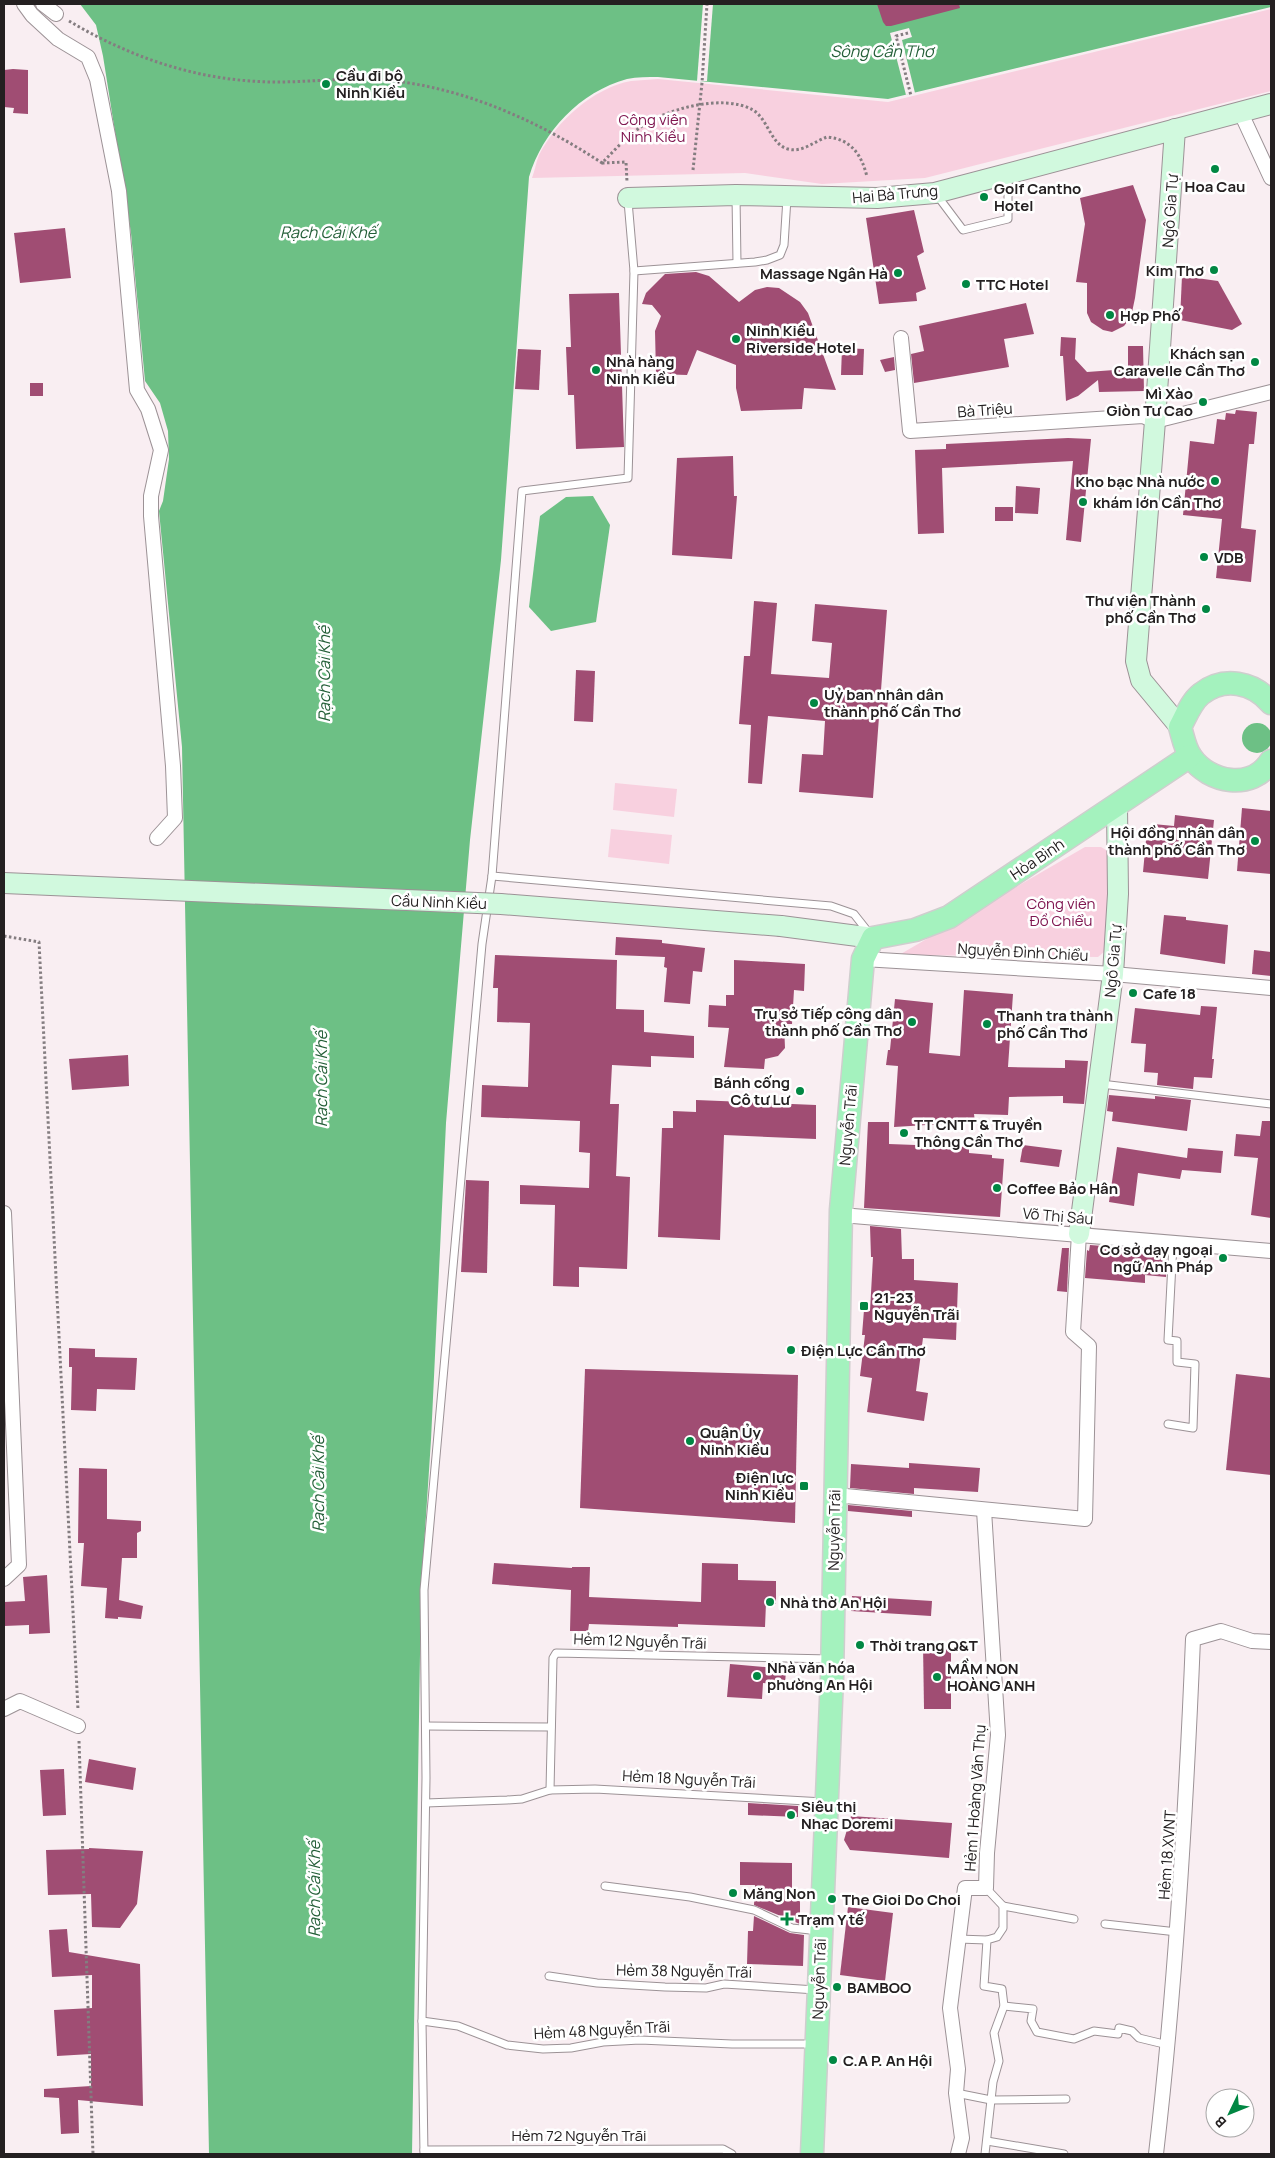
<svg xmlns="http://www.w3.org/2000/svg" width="1275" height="2158" font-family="Manrope,sans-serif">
<rect width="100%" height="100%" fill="#f9eef2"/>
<!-- green -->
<g fill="#f8d0df">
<path d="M1271 9V91L925 178 822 184 745 173 532 178C535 170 536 162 539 155 556 122 593 88 631 81 640 80 649 80 658 79L888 102Z"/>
<polygon points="615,783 677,789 674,817 613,810"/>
<polygon points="611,829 672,835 669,864 608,857"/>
<polygon points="1085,847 1101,847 1111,853 1105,951 1098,957 899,955"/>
</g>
<!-- water -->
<g fill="#6dc085">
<path d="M80 4H1271V7L888 99 658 77C648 77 637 77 627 79 580 92 543 131 529 177L501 560 470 840 446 1123 431 1440 421 1592 412 2154H209L182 747 159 511 163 501 169 459 168 431 160 403 145 381 131 233 103 56 96 25Z"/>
<polygon points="593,496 610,525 596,622 551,631 529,607 540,516 566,497"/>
<circle cx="1257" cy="738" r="15"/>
</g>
<!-- pier -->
<g fill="#f9eef2">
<polygon points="703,4 713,4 707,81 697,81"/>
<polygon points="909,28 912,37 902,40 915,93 906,95 890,33"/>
</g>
<!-- building -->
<g fill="#a04d73">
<polygon points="877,4 959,4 960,8 891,26 886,26 883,22"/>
<polygon points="13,69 28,70 28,114 13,113 14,108 4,107 4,70"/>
<polygon points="1133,185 1146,220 1135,298 1131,317 1124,326 1112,332 1103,330 1091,322 1087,313 1087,283 1076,282 1085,224 1080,198"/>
<polygon points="914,210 924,252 917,256 926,289 916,293 917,301 879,304 866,218"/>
<polygon points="65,228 71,278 20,283 14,233"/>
<polygon points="696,272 709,276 739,302 755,290 767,287 779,288 800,302 808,313 836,390 804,388 802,409 741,411 736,388 736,365 697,350 687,375 656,374 655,331 661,316 652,305 642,304 646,293 665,274"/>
<polygon points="1182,276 1218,281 1242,324 1232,330 1180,320"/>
<polygon points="619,293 624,447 576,449 574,395 568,395 566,347 571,347 569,294"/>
<polygon points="1026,303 1034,334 1004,339 1009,367 914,383 911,354 924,351 919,326"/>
<polygon points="1061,337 1076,338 1075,359 1087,372 1128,369 1128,346 1143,346 1144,391 1099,392 1098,380 1078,396 1066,401 1063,356 1060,356"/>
<polygon points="842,348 864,349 863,375 841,375"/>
<polygon points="518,349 541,350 539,390 515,389"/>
<polygon points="894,357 895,370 885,372 880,360"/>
<rect x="30" y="383" width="13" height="13"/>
<polygon points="1236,410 1257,412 1254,444 1249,444 1241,528 1256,530 1251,582 1216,578 1222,519 1183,515 1190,441 1214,444 1217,419 1225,420 1226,413 1235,414"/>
<polygon points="1068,438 1091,439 1081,542 1066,540 1073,461 942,468 944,533 918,534 915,450 946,449 946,444"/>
<polygon points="733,456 734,496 737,496 732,559 672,555 677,458"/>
<polygon points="1016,486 1040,488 1038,514 1015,513"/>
<rect x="995" y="507" width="18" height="14"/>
<polygon points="754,601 777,603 771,674 829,678 832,643 812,641 815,604 887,610 881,690 889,691 886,718 879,717 873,798 799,792 802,754 823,755 825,721 768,716 762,784 748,783 751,725 739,724 744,656 750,656"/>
<polygon points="576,670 595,671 593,722 574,721"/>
<polygon points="1242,808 1271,811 1271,874 1237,871"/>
<polygon points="1175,815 1214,820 1208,879 1143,872 1146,840 1152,841 1153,824 1174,826"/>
<polygon points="1164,915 1186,917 1186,920 1228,925 1225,964 1160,954"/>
<polygon points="616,937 662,940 662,943 705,948 702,972 693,971 690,1004 664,1002 667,968 664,967 665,957 615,955"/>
<polygon points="1254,950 1271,952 1271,976 1252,974"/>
<polygon points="495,955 617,960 616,1009 644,1010 644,1032 694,1036 694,1058 651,1056 651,1067 612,1065 610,1104 619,1104 616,1176 630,1177 627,1269 579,1267 579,1287 553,1286 555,1205 520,1204 520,1185 589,1188 590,1153 579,1152 580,1121 481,1117 482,1085 528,1087 530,1023 497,1022 498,988 493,988"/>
<polygon points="734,960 805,964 804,991 794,990 792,1024 784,1024 785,1048 778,1056 765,1059 764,1069 724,1067 729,1028 708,1027 709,1005 726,1006 726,995 734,995"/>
<polygon points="964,990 1013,994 1008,1067 1065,1068 1065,1060 1088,1061 1084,1104 1063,1103 1063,1096 1009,1097 1008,1115 974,1114 975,1122 894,1127 898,1066 886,1065 888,1050 890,1050 895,999 933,1003 929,1053 960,1056"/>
<polygon points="1201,1006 1217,1007 1212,1059 1214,1059 1212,1078 1194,1077 1193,1089 1157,1085 1158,1073 1144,1072 1146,1044 1131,1043 1135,1008 1200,1015"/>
<polygon points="128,1055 129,1086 72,1090 69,1059"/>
<polygon points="1109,1095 1155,1099 1155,1096 1191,1100 1187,1131 1112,1121 1113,1112 1107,1111"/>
<polygon points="696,1100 816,1105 816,1139 724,1135 720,1240 658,1237 662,1128 673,1128 673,1111 696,1112"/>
<polygon points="1262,1121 1271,1121 1271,1218 1251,1215 1258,1158 1234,1156 1236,1134 1260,1136"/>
<polygon points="868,1122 889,1122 889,1144 969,1147 969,1153 992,1155 992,1158 1004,1159 1000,1217 864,1208"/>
<polygon points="1023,1145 1062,1150 1059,1167 1020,1162"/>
<polygon points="1117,1147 1187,1158 1188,1148 1223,1151 1221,1173 1182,1170 1180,1179 1138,1173 1134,1206 1109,1202"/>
<polygon points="466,1180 489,1181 487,1273 461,1272"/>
<polygon points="870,1226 901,1229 902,1259 914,1259 914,1280 958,1283 956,1340 923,1338 916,1391 928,1393 924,1421 867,1412 872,1378 860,1376 865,1335 862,1335 864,1310 870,1311 873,1257 871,1257"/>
<polygon points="1090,1245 1167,1251 1166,1277 1145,1275 1145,1283 1085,1278 1087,1250 1089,1251"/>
<polygon points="1062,1248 1069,1248 1067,1292 1057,1291"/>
<polygon points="69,1348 95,1349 95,1357 137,1358 135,1390 97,1389 96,1411 71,1410 72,1367 69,1367"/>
<polygon points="585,1369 798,1375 795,1523 580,1508"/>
<polygon points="1236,1374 1271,1378 1271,1475 1226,1470"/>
<polygon points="909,1463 980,1468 978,1492 914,1488 914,1494 850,1488 851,1464 909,1468"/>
<polygon points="79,1468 107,1469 107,1519 141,1521 141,1531 137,1533 137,1558 122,1558 119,1600 143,1606 141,1619 118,1617 118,1619 105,1618 107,1588 81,1586 84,1543 78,1543"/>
<polygon points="848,1505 912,1511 912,1517 848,1511"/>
<polygon points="494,1563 572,1568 572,1567 590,1567 589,1597 701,1602 702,1563 738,1564 738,1580 776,1581 776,1604 766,1603 765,1627 678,1624 678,1627 589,1624 588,1631 570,1631 571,1590 492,1584"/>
<polygon points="47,1575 50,1633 29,1634 29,1625 4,1626 4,1602 25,1601 23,1577"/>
<polygon points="852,1596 932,1601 931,1616 851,1611"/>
<polygon points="923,1645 951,1645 951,1709 924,1709"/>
<polygon points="730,1664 786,1669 785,1685 763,1683 762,1699 727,1697"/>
<polygon points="89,1759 136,1768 133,1790 85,1782"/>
<polygon points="64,1769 66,1815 43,1816 40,1770"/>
<polygon points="748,1803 798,1806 798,1817 748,1815"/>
<polygon points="851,1816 952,1823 949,1858 850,1850 844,1840"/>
<polygon points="89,1848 143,1851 137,1904 120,1928 92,1927 91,1894 48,1895 46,1850 89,1849"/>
<polygon points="740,1862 792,1863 792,1901 800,1901 800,1924 754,1905 755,1885 740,1885"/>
<polygon points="848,1907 893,1913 885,1981 840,1975"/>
<polygon points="754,1916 790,1933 804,1935 803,1966 747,1964 748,1931 753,1931"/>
<polygon points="67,1929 69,1952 140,1964 143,2106 78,2100 79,2133 61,2134 59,2098 44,2097 44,2089 91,2086 91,2054 57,2056 54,2010 92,2008 92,1975 52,1977 49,1930"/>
</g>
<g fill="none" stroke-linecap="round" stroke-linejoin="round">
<defs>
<g id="lane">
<polyline points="936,194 963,230 1008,219 1008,176"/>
<polyline points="736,196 737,263"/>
<polyline points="634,271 755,262 767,260 780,255 784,245 787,198"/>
<polyline points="492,876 831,906 854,914 869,933"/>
<polyline points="1101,1084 1271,1104"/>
<polyline points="1168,1424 1193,1428 1195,1364 1177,1362 1177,1341 1168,1340 1173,1244"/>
<polyline points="426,1726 551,1727"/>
<polyline points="550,1790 553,1658 556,1653 830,1659"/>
<polyline points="426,1803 507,1800 522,1799 550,1790 595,1789 824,1802"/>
<polyline points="605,1886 690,1897 754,1910 792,1928 819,1931"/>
<polyline points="1003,1906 1074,1919"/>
<polyline points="1105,1924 1177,1932"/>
<polyline points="958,1939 987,1940"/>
<polyline points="549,1976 597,1983 665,1987 706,1988 724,1984 816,1990"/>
<polyline points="1004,2006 1033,2009 1031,2021 1037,2032 1074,2039 1094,2031 1118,2034 1119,2028 1132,2031 1139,2038 1168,2045"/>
<polyline points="422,2021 458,2026 507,2045 543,2049 571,2048 603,2042 640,2040 732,2044 814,2044"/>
<polyline points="956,2093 991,2100 1066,2099"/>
<polyline points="987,2141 1064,2154"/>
<polyline points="424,2150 723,2149 732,2154"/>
<polyline points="424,2154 422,2021 426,1778 424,1590 482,944 492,876 522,491 628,478 634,271 628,201"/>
<polyline points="985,2154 993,2082 999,2061 994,2033 1004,2006 1002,1989 984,1986 987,1940 997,1937 1003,1928 1003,1906 986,1888"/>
</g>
<g id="street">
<polyline points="24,4 32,15 58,39 88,57 97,79 119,191 137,390 148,409 161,450 151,496 151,516 173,766 175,818 157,838"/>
<polyline points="43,4 56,14"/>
<polyline points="1240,111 1271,178"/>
<polyline points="901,338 910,431 1143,416 1155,421 1271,392"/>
<polyline points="863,959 1113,974 1271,988"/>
<polyline points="4,1213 19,1565 4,1579"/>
<polyline points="841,1215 1271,1251"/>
<polyline points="835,1495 1085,1519 1089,1346 1073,1332 1079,1234"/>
<polyline points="4,1709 20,1701 78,1726"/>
<polyline points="958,2154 962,2138 956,2093 958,2069 950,2008 965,1888 986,1888 987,1853 998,1735 984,1510"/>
<path d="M1156 2154C1176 1983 1186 1811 1193 1639L1221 1631 1252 1641 1271 1642"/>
</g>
<g id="secondary">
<polyline points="1175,129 1155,421 1136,661 1141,680 1180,727"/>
<polyline points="628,198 736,195 877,198 935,193 1271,104"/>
<polyline points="781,926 873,938"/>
<polyline points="1079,1234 1113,974 1118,894 1117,806"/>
</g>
<g id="primary">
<path d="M1271 703C1253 682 1224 676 1201 694 1191 702 1186 716 1180 727 1183 737 1185 749 1191 757 1209 783 1252 791 1271 761"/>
<polyline points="812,2154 832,1677 841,1210 863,959 873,938 915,930 949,917 1190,756"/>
</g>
</defs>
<!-- lane casing -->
<use href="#lane" stroke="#9c9296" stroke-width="9"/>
<!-- street casing -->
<use href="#street" stroke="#9c9296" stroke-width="16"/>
<!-- secondary casing -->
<use href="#secondary" stroke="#9c9296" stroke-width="22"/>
<!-- primary casing -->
<use href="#primary" stroke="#cfcece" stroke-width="25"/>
<!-- path -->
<g stroke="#847d80" stroke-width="3" stroke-dasharray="2.5 2.5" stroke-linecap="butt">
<path d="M69 21C133 59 202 82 277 82 317 82 356 76 395 81 469 90 540 122 602 163 613 152 625 138 638 129 664 109 723 93 753 110 768 119 771 145 788 149 802 153 815 141 827 137 851 139 862 155 867 177"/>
<polyline points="908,33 896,36 911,96"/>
<polyline points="602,163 626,162 627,182"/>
<polyline points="693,170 702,83 707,4"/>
<polyline points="4,936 39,942 78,1710"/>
<polyline points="79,1741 93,2154"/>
</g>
<!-- lane -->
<use href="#lane" stroke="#fff" stroke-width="7"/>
<!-- street -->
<use href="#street" stroke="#fff" stroke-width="14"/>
<!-- secondary -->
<use href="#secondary" stroke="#d1f9de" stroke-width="20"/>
<!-- primary -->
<use href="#primary" stroke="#a4f2be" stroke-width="22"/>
<defs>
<polyline id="secondary-bridge" points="4,883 501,904 781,926"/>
</defs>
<!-- secondary-bridge casing -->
<use href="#secondary-bridge" stroke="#9c9296" stroke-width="22" stroke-linecap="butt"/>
<!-- secondary-bridge -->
<use href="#secondary-bridge" stroke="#d1f9de" stroke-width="20"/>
</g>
<!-- markers -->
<g fill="#018743" stroke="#fff" stroke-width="2">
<circle cx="326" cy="84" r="5"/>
<circle cx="1215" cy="169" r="5"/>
<circle cx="984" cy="197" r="5"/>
<circle cx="1214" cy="270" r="5"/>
<circle cx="898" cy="273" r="5"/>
<circle cx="966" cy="284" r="5"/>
<circle cx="1110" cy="315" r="5"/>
<circle cx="736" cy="339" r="5"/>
<circle cx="1255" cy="362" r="5"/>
<circle cx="596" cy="370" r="5"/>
<circle cx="1203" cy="402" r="5"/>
<circle cx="1215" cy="481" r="5"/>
<circle cx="1083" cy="502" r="5"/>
<circle cx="1204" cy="557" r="5"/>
<circle cx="1206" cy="609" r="5"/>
<circle cx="814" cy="703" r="5"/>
<circle cx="1255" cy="841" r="5"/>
<circle cx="1133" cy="993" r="5"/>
<circle cx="912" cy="1022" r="5"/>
<circle cx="987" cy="1024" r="5"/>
<circle cx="800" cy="1091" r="5"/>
<circle cx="904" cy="1133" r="5"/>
<circle cx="997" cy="1188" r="5"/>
<circle cx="1223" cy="1258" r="5"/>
<rect x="859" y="1301" width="10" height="10" rx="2.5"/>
<circle cx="791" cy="1350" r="5"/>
<circle cx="690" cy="1441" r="5"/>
<rect x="799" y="1481" width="10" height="10" rx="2.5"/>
<circle cx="770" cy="1602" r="5"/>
<circle cx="860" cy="1645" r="5"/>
<circle cx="757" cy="1676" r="5"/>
<circle cx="937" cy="1677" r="5"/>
<circle cx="791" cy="1815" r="5"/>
<circle cx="733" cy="1893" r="5"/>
<circle cx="832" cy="1899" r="5"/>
<path d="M784.5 1911.5h5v5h5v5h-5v5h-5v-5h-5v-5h5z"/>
<circle cx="837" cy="1987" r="5"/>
<circle cx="833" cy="2060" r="5"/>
</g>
<g text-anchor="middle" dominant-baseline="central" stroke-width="5" stroke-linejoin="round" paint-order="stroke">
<!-- poi labels -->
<g font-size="15" font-weight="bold" fill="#242021" stroke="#fff" text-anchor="start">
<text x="336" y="75">Cầu đi bộ<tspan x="336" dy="17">Ninh Kiều</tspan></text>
<text x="1215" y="186" text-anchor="middle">Hoa Cau</text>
<text x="994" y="188">Golf Cantho<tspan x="994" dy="17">Hotel</tspan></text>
<text x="1204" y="270" text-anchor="end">Kim Thơ</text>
<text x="888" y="273" text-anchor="end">Massage Ngân Hà</text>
<text x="976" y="284">TTC Hotel</text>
<text x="1120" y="315">Hợp Phố</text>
<text x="746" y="330">Ninh Kiều<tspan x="746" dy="17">Riverside Hotel</tspan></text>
<text x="1245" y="353" text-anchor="end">Khách sạn<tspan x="1245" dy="17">Caravelle Cần Thơ</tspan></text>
<text x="606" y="361">Nhà hàng<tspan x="606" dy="17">Ninh Kiều</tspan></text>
<text x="1193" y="393" text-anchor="end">Mì Xào<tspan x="1193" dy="17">Giòn Tư Cao</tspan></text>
<text x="1205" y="481" text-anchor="end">Kho bạc Nhà nước</text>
<text x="1093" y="502">khám lớn Cần Thơ</text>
<text x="1214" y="557">VDB</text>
<text x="1196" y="600" text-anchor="end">Thư viện Thành<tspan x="1196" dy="17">phố Cần Thơ</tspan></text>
<text x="824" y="694">Uỷ ban nhân dân<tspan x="824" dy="17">thành phố Cần Thơ</tspan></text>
<text x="1245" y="832" text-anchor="end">Hội đồng nhân dân<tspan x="1245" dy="17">thành phố Cần Thơ</tspan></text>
<text x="1143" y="993">Cafe 18</text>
<text x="902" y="1013" text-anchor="end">Trụ sở Tiếp công dân<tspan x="902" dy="17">thành phố Cần Thơ</tspan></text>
<text x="997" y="1015">Thanh tra thành<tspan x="997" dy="17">phố Cần Thơ</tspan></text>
<text x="790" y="1082" text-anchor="end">Bánh cống<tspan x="790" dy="17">Cô tư Lư</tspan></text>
<text x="914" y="1124">TT CNTT &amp; Truyền<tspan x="914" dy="17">Thông Cần Thơ</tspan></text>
<text x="1007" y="1188">Coffee Bảo Hân</text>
<text x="1213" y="1249" text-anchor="end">Cơ sở dạy ngoại<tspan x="1213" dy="17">ngữ Anh Pháp</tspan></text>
<text x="874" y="1297">21-23<tspan x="874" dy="17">Nguyễn Trãi</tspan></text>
<text x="801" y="1350">Điện Lực Cần Thơ</text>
<text x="700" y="1432">Quận Ủy<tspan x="700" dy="17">Ninh Kiều</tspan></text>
<text x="794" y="1477" text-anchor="end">Điện lực<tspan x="794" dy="17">Ninh Kiều</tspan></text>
<text x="780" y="1602">Nhà thờ An Hội</text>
<text x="870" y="1645">Thời trang Q&amp;T</text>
<text x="767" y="1667">Nhà văn hóa<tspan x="767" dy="17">phường An Hội</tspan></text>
<text x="947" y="1668">MẦM NON<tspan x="947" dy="17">HOÀNG ANH</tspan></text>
<text x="801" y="1806">Siêu thị<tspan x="801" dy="17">Nhạc Doremi</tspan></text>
<text x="743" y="1893">Măng Non</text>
<text x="842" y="1899">The Gioi Do Choi</text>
<text x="798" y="1919">Trạm Y tế</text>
<text x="847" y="1987">BAMBOO</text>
<text x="843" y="2060">C.A P. An Hội</text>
</g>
<!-- park labels -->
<g font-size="15" fill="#801751" stroke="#fff">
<text x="653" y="119">Công viên<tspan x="653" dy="17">Ninh Kiều</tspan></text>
<text x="1061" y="903">Công viên<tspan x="1061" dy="17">Đồ Chiểu</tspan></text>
</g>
<!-- street labels -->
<g font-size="15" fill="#242021" stroke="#fff">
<text transform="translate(895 194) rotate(-5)">Hai Bà Trưng</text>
<text transform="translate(1170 211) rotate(-86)">Ngô Gia Tự</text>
<text transform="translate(985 410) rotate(-4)">Bà Triệu</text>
<text transform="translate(1037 859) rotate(-34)">Hòa Bình</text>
<text transform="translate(439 902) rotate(2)">Cầu Ninh Kiều</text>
<text transform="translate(1023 952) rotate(3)">Nguyễn Đình Chiểu</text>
<text transform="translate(1113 961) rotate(-85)">Ngô Gia Tự</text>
<text transform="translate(848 1125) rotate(-85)">Nguyễn Trãi</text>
<text transform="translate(1058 1216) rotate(5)">Võ Thị Sáu</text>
<text transform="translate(834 1530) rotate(-89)">Nguyễn Trãi</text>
<text transform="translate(640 1641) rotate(2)">Hẻm 12 Nguyễn Trãi</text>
<text transform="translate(689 1779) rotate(3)">Hẻm 18 Nguyễn Trãi</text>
<text transform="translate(975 1798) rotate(-86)">Hẻm 1 Hoàng Văn Thụ</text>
<text transform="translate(1167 1855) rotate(-86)">Hẻm 18 XVNT</text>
<text transform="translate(684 1971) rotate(1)">Hẻm 38 Nguyễn Trãi</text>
<text transform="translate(819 1979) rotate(-88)">Nguyễn Trãi</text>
<text transform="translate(602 2030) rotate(-3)">Hẻm 48 Nguyễn Trãi</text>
<text x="579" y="2135">Hẻm 72 Nguyễn Trãi</text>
</g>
<!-- water labels -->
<g font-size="16" font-style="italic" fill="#245f38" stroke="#fff">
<text x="882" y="51">Sông Cần Thơ</text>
<text x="328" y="232">Rạch Cái Khế</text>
<text transform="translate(324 674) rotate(-90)">Rạch Cái Khế</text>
<text transform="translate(321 1079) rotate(-90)">Rạch Cái Khế</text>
<text transform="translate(318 1484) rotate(-90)">Rạch Cái Khế</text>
<text transform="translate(314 1889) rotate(-90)">Rạch Cái Khế</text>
</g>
</g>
<!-- border -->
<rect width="1275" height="2158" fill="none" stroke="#242021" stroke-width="10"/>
<!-- north arrow -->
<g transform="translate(1230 2113) rotate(227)"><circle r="24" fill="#ffffff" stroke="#a7a6a6"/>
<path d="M0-4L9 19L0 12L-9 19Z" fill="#018743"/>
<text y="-8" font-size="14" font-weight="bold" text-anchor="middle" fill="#242021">B</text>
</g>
</svg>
